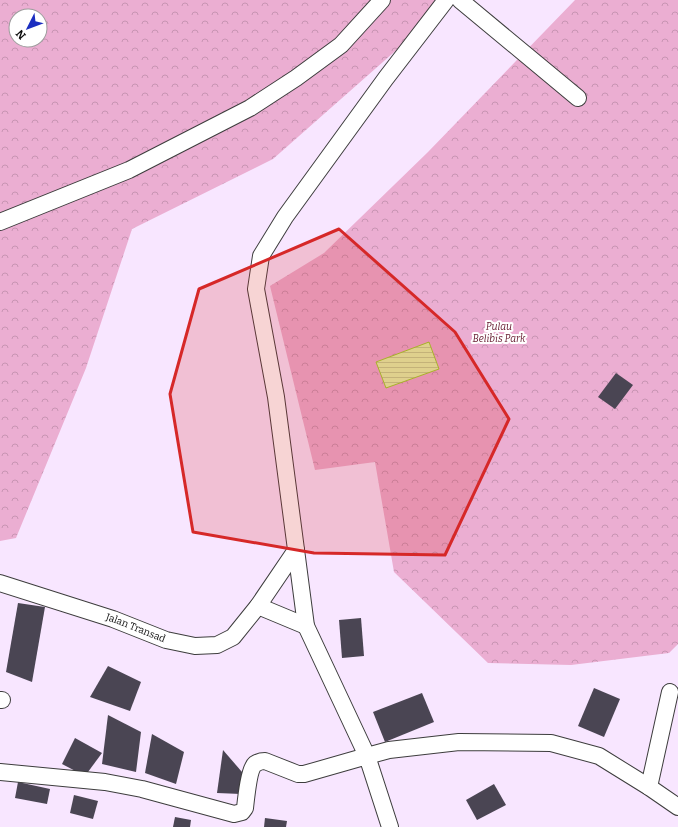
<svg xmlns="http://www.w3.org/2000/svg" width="678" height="827" font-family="Bitter,serif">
<defs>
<pattern id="park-crowns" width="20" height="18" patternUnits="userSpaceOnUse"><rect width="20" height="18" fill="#ebaed2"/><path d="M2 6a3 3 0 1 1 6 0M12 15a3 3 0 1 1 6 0" fill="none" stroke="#c894b3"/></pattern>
<pattern id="water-rules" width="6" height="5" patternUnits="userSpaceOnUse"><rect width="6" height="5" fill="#e1faa7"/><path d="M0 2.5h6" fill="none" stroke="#c0d58e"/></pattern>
</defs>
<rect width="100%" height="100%" fill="#f8e6ff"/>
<!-- park -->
<g fill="url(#park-crowns)" fill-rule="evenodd">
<path d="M0 0H440L435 16 273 159 132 229 86 368 16 538 0 541ZM16 16H40V40H16Z"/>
<polygon points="575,0 678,0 678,644 669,653 571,665 488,663 394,572 375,462 315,470 270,286 324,253 428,152"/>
</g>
<!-- water -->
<polygon fill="url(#water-rules)" stroke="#9dd52a" points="429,342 439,369 386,388 376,362"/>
<!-- building -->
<g fill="#4a4553">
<polygon points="616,373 633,385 615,409 598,397"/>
<polygon points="18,603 45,607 32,682 6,672"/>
<polygon points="361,618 364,656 342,658 339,620"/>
<polygon points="108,666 141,682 130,711 90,697"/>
<polygon points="594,688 620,699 604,737 578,726"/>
<polygon points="422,693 434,722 385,742 373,712"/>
<polygon points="108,715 141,732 136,772 102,764"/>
<polygon points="152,734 184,752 176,784 145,773"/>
<polygon points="75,738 102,753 85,776 62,764"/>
<polygon points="223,750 242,772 241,794 217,793"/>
<polygon points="18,782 50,789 47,804 15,798"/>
<polygon points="494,784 506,805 477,820 466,800"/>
<polygon points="74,795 98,801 93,819 70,813"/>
<polygon points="175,817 191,820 190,827 173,827"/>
<polygon points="265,818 287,821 286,827 264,827"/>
</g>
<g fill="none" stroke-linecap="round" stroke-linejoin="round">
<defs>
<g id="minor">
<polyline points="446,0 386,78 285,217 261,256 256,289 276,397 306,626 367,756 389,750 459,742 551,743 599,756 649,787 678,807"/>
<polyline points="460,0 578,98"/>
<polyline points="0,222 129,170 250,108 296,78 341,45 382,0"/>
<path id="s1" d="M0 583 113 619 166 640 195 646 217 645 233 637 258 606 296 550"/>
<polyline points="258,606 306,626"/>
<polyline points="0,700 2,700"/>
<path d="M0 772 105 782 142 789 234 814 242 812 245 808C246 799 249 769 255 764 258 762 262 761 265 761L298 774H304L367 756 390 827"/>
<polyline points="649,787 670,692"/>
</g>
</defs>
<!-- minor casing -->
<use href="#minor" stroke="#3d3d3d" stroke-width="18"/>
<!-- minor -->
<use href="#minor" stroke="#fff" stroke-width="16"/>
</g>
<!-- marked area -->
<path fill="#d62828" fill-opacity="0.2" stroke="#d62828" stroke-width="3" stroke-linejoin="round" d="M339 229 455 332 509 419 445 555 314 553 193 532 170 394 199 289Z"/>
<g text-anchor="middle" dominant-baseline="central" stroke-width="4" stroke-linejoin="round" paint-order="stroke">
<!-- park labels -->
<g font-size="10" font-style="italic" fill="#64182d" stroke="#fff">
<text x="499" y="327">Pulau<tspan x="499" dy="12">Belibis Park</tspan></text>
</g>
<!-- street labels -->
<g font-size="10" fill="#0a0a0a" stroke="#fff">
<text stroke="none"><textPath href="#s1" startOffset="143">Jalan Transad</textPath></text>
</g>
</g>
<!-- north arrow -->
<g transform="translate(28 28) rotate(228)"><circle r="19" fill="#ffffff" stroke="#9d9d9d"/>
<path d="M0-3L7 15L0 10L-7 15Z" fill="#1b2ec0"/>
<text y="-6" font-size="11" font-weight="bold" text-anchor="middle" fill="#0a0a0a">N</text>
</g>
</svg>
